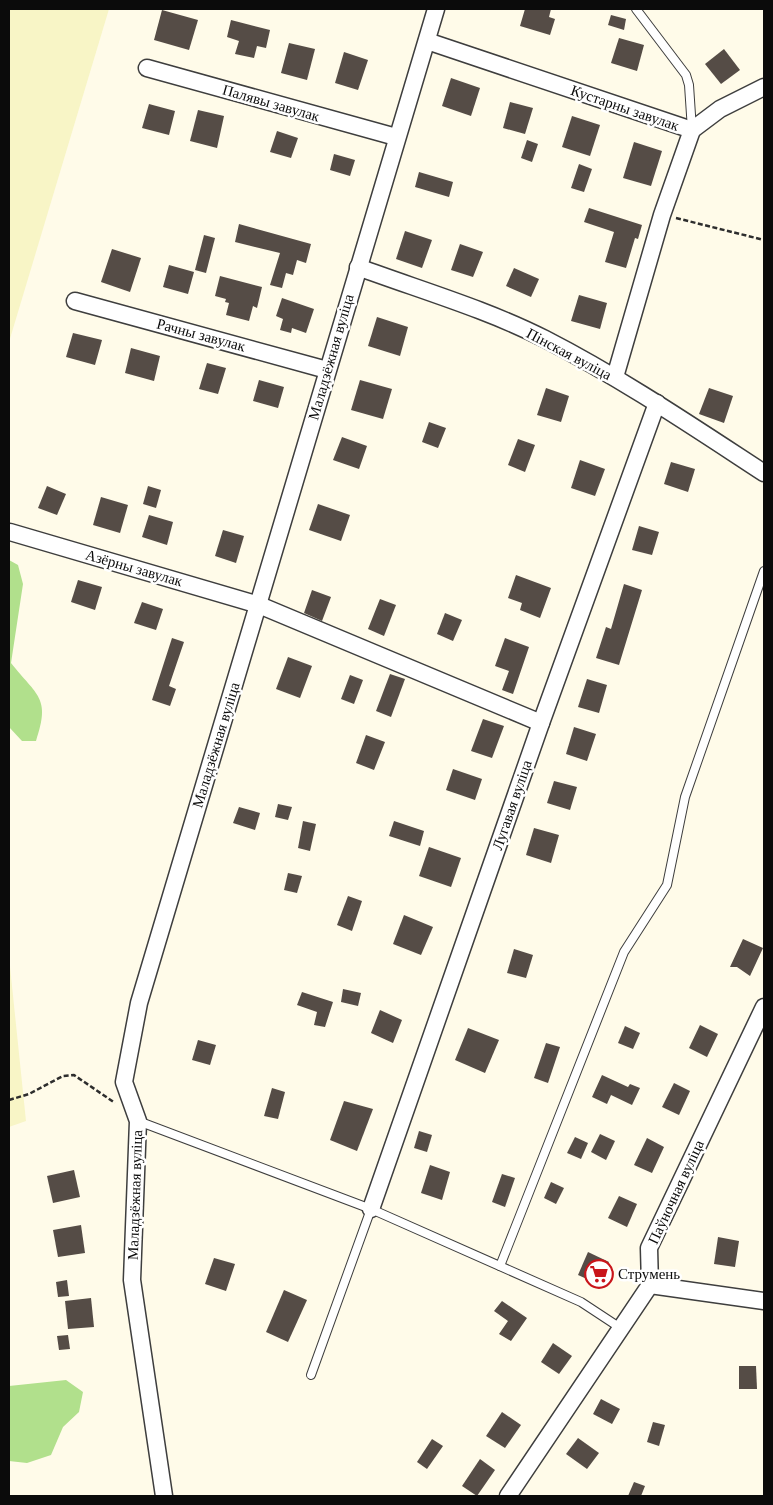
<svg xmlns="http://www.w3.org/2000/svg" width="773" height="1505" font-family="Georgia,serif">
<rect width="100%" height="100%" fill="#fffbe9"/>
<!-- farmland -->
<g fill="#f8f5c6">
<polygon points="9,9 109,9 9,342"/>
<polygon points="9,957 26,1121 9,1127"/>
</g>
<!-- forest -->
<g fill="#b1e08c">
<path d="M9 560 18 565 23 584 11 663C37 696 51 697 36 741H22L9 727Z"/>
<polygon points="66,1380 83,1392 79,1412 63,1427 51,1455 27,1463 9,1461 9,1386"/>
</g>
<!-- building -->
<g fill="#554c46">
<polygon points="525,9 551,9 549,17 555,19 550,35 520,26"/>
<polygon points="162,10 198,20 189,50 154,40"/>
<polygon points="611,15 626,19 624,30 608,25"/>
<polygon points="231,20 270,30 266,48 257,46 254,58 235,54 239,41 227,37"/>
<polygon points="619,38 644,45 637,71 611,63"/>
<polygon points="289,43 315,49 307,80 281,73"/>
<polygon points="724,49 740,70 721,84 705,64"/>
<polygon points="344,52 368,60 358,90 335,83"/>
<polygon points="451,78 480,88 471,116 442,106"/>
<polygon points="510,102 533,108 525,134 503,128"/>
<polygon points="149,104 175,111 169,135 142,128"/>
<polygon points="198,110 224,116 217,148 190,141"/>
<polygon points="572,116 600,125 590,156 562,147"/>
<polygon points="277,131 298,138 291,158 270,152"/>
<polygon points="527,140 538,144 532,162 521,158"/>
<polygon points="634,142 662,151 651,186 623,178"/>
<polygon points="334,154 355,160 350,176 330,170"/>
<polygon points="579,164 592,169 584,192 571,188"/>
<polygon points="419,172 453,182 449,197 415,187"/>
<polygon points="589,208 642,225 638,239 635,238 626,268 605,262 614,232 584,222"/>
<polygon points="239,224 311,244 306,263 297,260 293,275 286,273 282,288 270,285 280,253 235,242"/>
<polygon points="405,231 432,240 422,268 396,259"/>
<polygon points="204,235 215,238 206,273 195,270"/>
<polygon points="460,244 483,252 473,277 451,270"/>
<polygon points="112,249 141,258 130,292 101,282"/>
<polygon points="169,265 194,272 188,294 163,287"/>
<polygon points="514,268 539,279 531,297 506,286"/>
<polygon points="220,276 262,287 257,308 253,306 249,321 226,315 229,303 225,302 226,299 215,296"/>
<polygon points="579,295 607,303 600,329 571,321"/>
<polygon points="282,298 314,309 306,333 292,328 291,333 280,330 283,319 276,316"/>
<polygon points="377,317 408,327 400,356 368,346"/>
<polygon points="73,333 102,340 95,365 66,357"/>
<polygon points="131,348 160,356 154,381 125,373"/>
<polygon points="207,363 226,368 218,394 199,389"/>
<polygon points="259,380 284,387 278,408 253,401"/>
<polygon points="360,380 392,389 383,419 351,410"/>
<polygon points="546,388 569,396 561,422 537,415"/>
<polygon points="709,388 733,396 724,423 699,414"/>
<polygon points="429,422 446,428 438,448 422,442"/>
<polygon points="342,437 367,446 359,469 333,460"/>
<polygon points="518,439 535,445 525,472 508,465"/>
<polygon points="580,460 605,469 595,496 571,488"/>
<polygon points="671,462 695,469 688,492 664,484"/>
<polygon points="47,486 66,494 57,515 38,508"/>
<polygon points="148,486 161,490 156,508 143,504"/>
<polygon points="101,497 128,505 120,533 93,525"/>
<polygon points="318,504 350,515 341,541 309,530"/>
<polygon points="149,515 173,522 167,545 142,537"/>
<polygon points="639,526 659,532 652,555 632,550"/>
<polygon points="223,530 244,536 236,563 215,556"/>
<polygon points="516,575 551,588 540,618 520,610 522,603 508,598"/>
<polygon points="78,580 102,587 95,610 71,602"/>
<polygon points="624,584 642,590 619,665 596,658 606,627 611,629"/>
<polygon points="312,590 331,597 322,621 304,613"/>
<polygon points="380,599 396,605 384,636 368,629"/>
<polygon points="142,602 163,609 156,630 134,623"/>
<polygon points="445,613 462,620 453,641 437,634"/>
<polygon points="172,638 184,642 169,686 176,689 170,706 152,700"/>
<polygon points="505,638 529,647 513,694 502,690 509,671 495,666"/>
<polygon points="288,657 312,666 300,698 276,689"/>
<polygon points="390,674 405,679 391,717 376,711"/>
<polygon points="350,675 363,680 354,704 341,699"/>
<polygon points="587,679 607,685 599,713 578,707"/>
<polygon points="483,719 504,726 492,758 471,751"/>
<polygon points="574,727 596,734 587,761 566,754"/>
<polygon points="366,735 385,742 374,770 356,763"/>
<polygon points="453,769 482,779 475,800 446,790"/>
<polygon points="554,781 577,787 570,810 547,803"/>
<polygon points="278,804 292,807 288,820 275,817"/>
<polygon points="239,807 260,813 255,830 233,823"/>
<polygon points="303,821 316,824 310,851 298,848"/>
<polygon points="394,821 424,831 420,846 389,836"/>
<polygon points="534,828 559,835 551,863 526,855"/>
<polygon points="429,847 461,858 451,887 419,876"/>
<polygon points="288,873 302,876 297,893 284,890"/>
<polygon points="348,896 362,901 352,931 337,925"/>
<polygon points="404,915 433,927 421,955 393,944"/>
<polygon points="743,939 763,948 750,976 737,967 730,967"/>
<polygon points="514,949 533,955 526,978 507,973"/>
<polygon points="343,989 361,993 358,1006 341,1002"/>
<polygon points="302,992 333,1002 325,1027 314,1025 317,1012 297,1005"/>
<polygon points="380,1010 402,1020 393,1043 371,1033"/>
<polygon points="700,1025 718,1034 707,1057 689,1048"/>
<polygon points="625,1026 640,1033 633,1049 618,1043"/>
<polygon points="468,1028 499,1040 485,1073 455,1060"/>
<polygon points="198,1040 216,1045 210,1065 192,1060"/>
<polygon points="546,1043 560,1047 548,1083 534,1078"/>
<polygon points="602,1075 628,1087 630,1084 640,1088 632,1105 611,1095 607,1104 592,1097"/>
<polygon points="674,1083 690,1091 679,1115 662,1107"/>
<polygon points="272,1088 285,1092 278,1119 264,1116"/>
<polygon points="344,1101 373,1109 357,1151 330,1140"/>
<polygon points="419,1131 432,1135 427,1152 414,1148"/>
<polygon points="600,1134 615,1141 606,1160 591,1152"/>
<polygon points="575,1137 588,1143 581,1159 567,1153"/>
<polygon points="647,1138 664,1147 652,1173 634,1165"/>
<polygon points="430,1165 450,1172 442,1200 421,1193"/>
<polygon points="74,1170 80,1197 53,1203 47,1176"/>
<polygon points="502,1174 515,1178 505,1207 492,1202"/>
<polygon points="551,1182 564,1188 556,1204 544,1198"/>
<polygon points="619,1196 637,1204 627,1227 608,1218"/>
<polygon points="81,1225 85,1253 58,1257 53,1230"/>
<polygon points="718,1237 739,1241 735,1267 714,1264"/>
<polygon points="588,1252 609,1262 598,1284 578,1275"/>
<polygon points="214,1258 235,1264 226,1291 205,1284"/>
<polygon points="67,1280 69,1296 58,1297 56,1282"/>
<polygon points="284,1290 307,1300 288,1342 266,1332"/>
<polygon points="91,1298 94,1327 68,1329 65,1301"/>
<polygon points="502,1301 527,1318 511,1341 499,1334 508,1321 494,1311"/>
<polygon points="68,1335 70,1349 59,1350 57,1336"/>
<polygon points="553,1343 572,1356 559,1374 541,1362"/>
<polygon points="739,1366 756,1366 757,1389 739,1389"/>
<polygon points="601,1399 620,1409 612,1424 593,1414"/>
<polygon points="502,1412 521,1425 505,1448 486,1436"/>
<polygon points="653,1422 665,1425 659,1446 647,1442"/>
<polygon points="578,1438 599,1453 587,1469 566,1454"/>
<polygon points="432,1439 443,1446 427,1469 417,1462"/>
<polygon points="480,1459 495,1470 477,1496 462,1486"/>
<polygon points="634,1482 645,1486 641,1496 628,1496"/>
</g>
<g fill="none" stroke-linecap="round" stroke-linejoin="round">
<defs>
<g id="lane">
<polyline points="636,9 686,75 689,85 692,130"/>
<polyline points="138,1121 371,1209 581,1302 622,1329"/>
<polyline points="500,1266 624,952 667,885 685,797 764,571"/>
<polyline points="311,1375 371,1209"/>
</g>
<g id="street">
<polyline points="427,41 692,130 662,215 615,377"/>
<polyline points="147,68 396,137"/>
<polyline points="692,130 720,109 764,87"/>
<path d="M358 267C420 290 486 309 545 339 621 378 692 426 764 473"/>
<polyline points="75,301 327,370"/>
<polyline points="10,532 259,605 541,723"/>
<polyline points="371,1209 541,723 657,403"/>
<polyline points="650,1285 764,1301"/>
<polyline points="164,1496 132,1280 138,1121 124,1082 139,1003 436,9"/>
<polyline points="508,1496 650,1285 649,1248 764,1007"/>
</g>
</defs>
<!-- lane casing -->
<use href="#lane" stroke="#3e3e3e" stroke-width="10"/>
<!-- street casing -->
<use href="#street" stroke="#3e3e3e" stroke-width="19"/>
<!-- path -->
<g stroke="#2d2d2d" stroke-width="2.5" stroke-dasharray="5 2.5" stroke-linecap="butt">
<polyline points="676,218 764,240"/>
<polyline points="9,1100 29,1094 63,1076 74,1075 115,1103"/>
</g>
<!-- lane -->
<use href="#lane" stroke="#fff" stroke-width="8"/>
<!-- street -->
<use href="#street" stroke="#fff" stroke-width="16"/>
</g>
<!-- icons -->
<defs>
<symbol id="supermarket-ring" viewBox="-11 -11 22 22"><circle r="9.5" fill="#fff" stroke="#c9151b" stroke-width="1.5"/><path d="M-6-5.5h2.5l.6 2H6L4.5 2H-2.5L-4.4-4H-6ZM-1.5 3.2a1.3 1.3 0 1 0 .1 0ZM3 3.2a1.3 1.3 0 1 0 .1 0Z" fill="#c9151b"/></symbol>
</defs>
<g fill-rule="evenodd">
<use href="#supermarket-ring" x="583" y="1258" width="32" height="32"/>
</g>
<g text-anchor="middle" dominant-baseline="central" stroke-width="5" stroke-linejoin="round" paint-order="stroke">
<!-- street labels -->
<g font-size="15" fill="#0b0b0b" stroke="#fff">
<text transform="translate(271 103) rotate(16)">Палявы завулак</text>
<text transform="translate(625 108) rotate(19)">Кустарны завулак</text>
<text transform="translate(201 335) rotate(15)">Рачны завулак</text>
<text transform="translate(569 354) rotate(28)">Пінская вуліца</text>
<text transform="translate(331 357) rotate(-74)">Маладзёжная вуліца</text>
<text transform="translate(134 568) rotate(16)">Азёрны завулак</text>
<text transform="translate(216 745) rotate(-73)">Маладзёжная вуліца</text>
<text transform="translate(512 805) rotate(-71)">Лугавая вуліца</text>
<text transform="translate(676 1192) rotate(-65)">Паўночная вуліца</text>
<text transform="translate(135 1195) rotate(-88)">Маладзёжная вуліца</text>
</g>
<!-- poi labels -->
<g font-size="15" fill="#0b0b0b" stroke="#fff" text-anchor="start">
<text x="618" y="1274">Струмень</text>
</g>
</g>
<!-- border -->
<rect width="773" height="1505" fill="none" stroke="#0b0b0b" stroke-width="20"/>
</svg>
